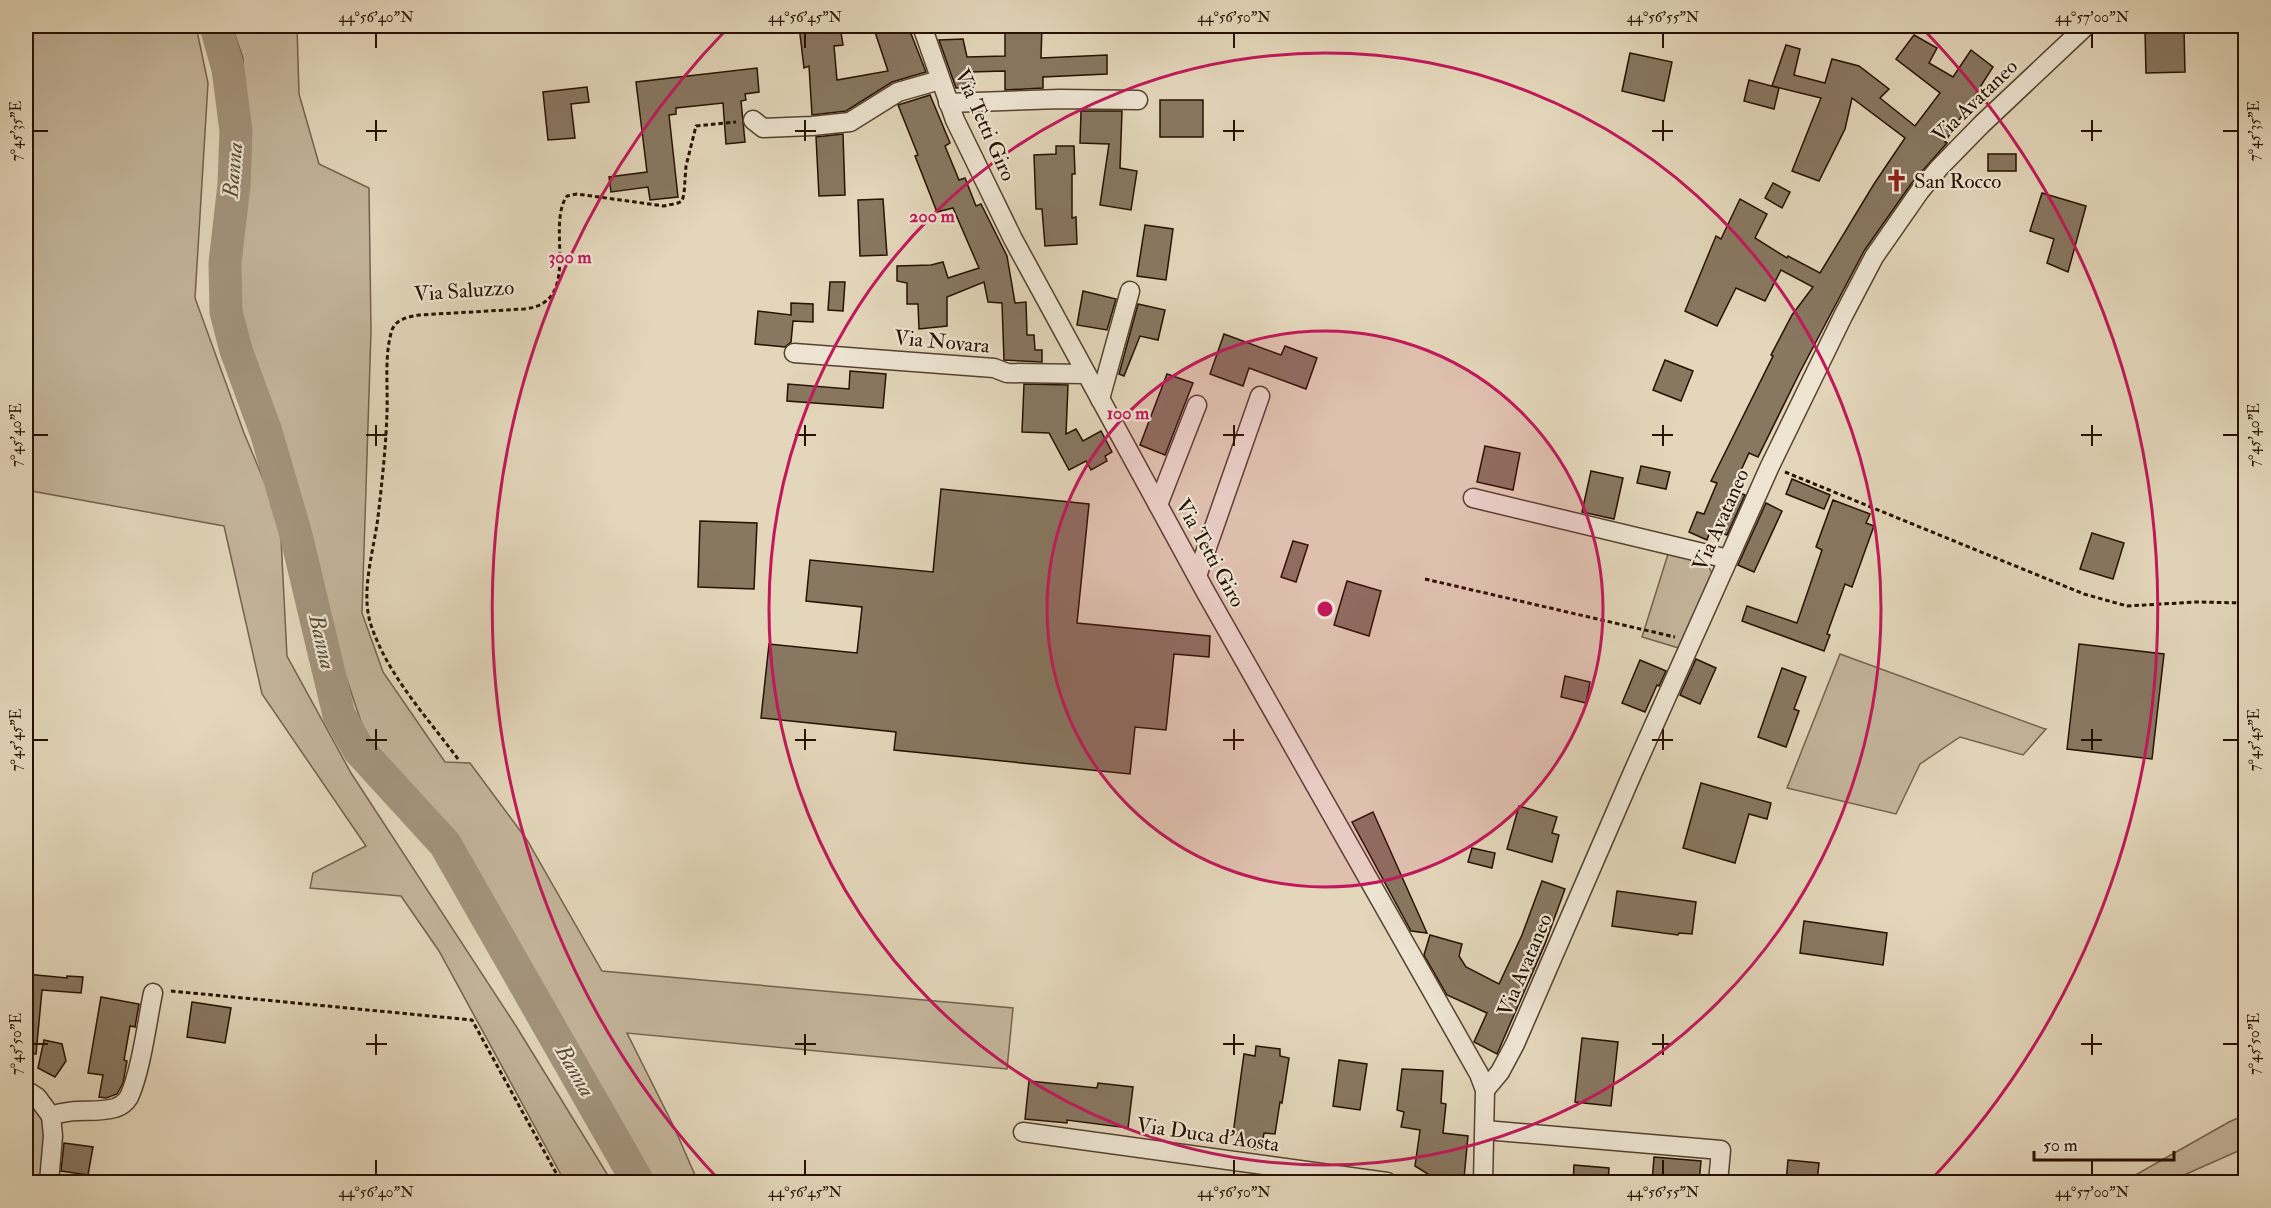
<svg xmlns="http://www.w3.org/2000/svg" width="2271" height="1208" font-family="'IM FELL Double Pica',serif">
<rect width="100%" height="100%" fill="#e3d6ba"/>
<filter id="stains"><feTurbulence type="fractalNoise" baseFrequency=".00333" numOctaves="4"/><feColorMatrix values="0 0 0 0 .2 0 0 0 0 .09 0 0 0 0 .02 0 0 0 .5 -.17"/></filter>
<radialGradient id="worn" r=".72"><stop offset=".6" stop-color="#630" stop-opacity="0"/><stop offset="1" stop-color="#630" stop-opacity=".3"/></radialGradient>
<!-- green -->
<g fill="#c3b49a" stroke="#74624d" stroke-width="1.5">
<polygon points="26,26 196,26 208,83 195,298 244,433 280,519 287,656 351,773 516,1026 612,1182 565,1182 439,951 401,896 310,888 313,873 366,846 262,694 224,526 26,490"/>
<polygon points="232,26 297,26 299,94 319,164 369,188 371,331 362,613 383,672 445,762 470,763 527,840 602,971 1013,1008 1007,1069 627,1033 674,1127 698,1182 648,1182 565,1045 445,833 366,737 314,581 296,488 248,365 232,268 242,158 243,58"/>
<polygon points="1668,554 1706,562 1713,575 1682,649 1642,637"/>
<polygon points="1840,654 2045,729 2046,729 2023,755 1960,737 1920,764 1896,814 1787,788"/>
<polygon points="26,1099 40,1110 46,1131 42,1182 26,1182"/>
<polygon points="2245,1115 2245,1148 2175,1179 2163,1182 2123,1182 2229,1122"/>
</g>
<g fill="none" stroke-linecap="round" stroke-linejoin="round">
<!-- river -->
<polyline stroke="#a3937b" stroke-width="33" points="216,26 228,69 236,131 234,185 225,263 226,312 236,350 266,432 296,535 339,715 359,750 445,844 638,1182"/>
</g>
<!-- building -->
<g fill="#887761" stroke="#261000" stroke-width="1.5">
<polygon points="799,26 840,26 843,45 834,46 837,80 888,71 873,26 908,26 926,72 892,82 846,111 812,115 809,66 804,68"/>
<polygon points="1005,26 1042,26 1041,58 1107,55 1107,74 1043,77 1043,88 1005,90 1005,71 970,72 973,87 956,88 939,40 963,39 967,57 1005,56"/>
<polygon points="2145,30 2184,30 2185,72 2146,73"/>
<polygon points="1914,35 1937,48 1929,63 1953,77 1971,50 1993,67 1945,142 1947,143 1911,184 1864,251 1800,372 1758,457 1749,453 1732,490 1745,495 1727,535 1711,529 1707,540 1689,532 1697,512 1704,514 1717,483 1711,481 1773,356 1771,355 1792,315 1813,287 1781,270 1765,301 1736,288 1717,326 1685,311 1716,236 1721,239 1740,199 1767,214 1755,238 1787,258 1788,256 1820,273 1874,184 1905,138 1852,98 1845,129 1819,181 1792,171 1821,98 1772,86 1786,45 1800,49 1794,75 1825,83 1832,59 1859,66 1889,89 1880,98 1915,126 1940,93 1896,59"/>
<polygon points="1630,53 1672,62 1664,101 1622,91"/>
<polygon points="757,68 759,92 745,94 746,100 741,101 745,142 726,144 723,103 676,108 676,114 669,115 678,197 650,200 648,187 611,192 609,177 647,172 636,82"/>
<polygon points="1749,80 1779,88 1774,109 1744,101"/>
<polygon points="587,87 589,102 571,104 575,138 548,140 543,92"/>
<polygon points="930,95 950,143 945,146 959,180 965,178 976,206 981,204 1007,256 1015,303 1026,302 1027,335 1034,335 1035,350 1042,350 1042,362 1004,360 1002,303 988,302 984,282 947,297 947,326 919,329 918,304 907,304 907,283 897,281 897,266 931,265 943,262 948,278 979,268 953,208 937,212 915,156 918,155 898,105"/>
<rect x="1160" y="100" width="43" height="37"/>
<polygon points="1081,111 1122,111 1120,168 1137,171 1131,210 1100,205 1109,144 1080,143"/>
<polygon points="843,134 845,195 819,196 816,137"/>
<polygon points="1056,146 1074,146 1075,174 1072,174 1072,218 1076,217 1077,244 1045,246 1042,209 1036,209 1034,155 1056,154"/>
<rect x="1988" y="154" width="28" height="17"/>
<polygon points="1773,183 1790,192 1782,208 1765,198"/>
<polygon points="2042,193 2086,206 2068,272 2047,263 2054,239 2030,231"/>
<polygon points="883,199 887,255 860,256 858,200"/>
<polygon points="1145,225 1173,229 1166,280 1137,276"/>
<polygon points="830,282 845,282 843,311 828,310"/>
<polygon points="1083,291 1116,299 1107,330 1077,325"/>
<polygon points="791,303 813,304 813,322 793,321 791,342 785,347 755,344 758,311 791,315"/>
<polygon points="1138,304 1165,310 1158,340 1140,336 1124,376 1119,374"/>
<polygon points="1224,334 1281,355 1285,346 1317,358 1306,389 1249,368 1243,386 1210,374"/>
<polygon points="1665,360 1693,371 1681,401 1653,390"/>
<polygon points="850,371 886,374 883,408 787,401 788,384 849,389"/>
<polygon points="1167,374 1193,383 1165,455 1140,445"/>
<polygon points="1024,384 1068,385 1066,434 1076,429 1083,441 1101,431 1112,452 1105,456 1107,461 1091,470 1086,461 1069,470 1049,433 1022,432"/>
<polygon points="1485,446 1520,453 1513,490 1477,482"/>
<polygon points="1641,466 1670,472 1666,489 1637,483"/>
<polygon points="1591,471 1623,478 1614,519 1582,512"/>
<polygon points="1792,479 1830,495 1824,509 1786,494"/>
<polygon points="941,489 1089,504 1077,623 1210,636 1209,657 1174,654 1166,730 1135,727 1130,774 894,750 896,732 761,718 769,644 857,653 862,607 806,601 810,560 933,572"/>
<polygon points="1833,500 1870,514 1866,523 1874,526 1852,587 1845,584 1827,634 1830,635 1824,651 1742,621 1747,606 1797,623 1822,550 1816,547"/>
<polygon points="1766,503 1782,511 1754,572 1738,565"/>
<polygon points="700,521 757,523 754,589 698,587"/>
<polygon points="2092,533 2124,543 2113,579 2080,569"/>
<polygon points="1293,541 1308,545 1296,582 1281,577"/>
<polygon points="1347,581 1381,591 1369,636 1334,625"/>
<polygon points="2079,644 2164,654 2152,759 2067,749"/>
<polygon points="1696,659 1716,668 1700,704 1680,695"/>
<polygon points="1640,660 1666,671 1659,686 1657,685 1645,712 1622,703"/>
<polygon points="1782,668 1806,677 1794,709 1799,711 1786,747 1758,737"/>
<polygon points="1565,676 1590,682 1586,703 1561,697"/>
<polygon points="1701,783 1771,803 1767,819 1749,814 1735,863 1683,848"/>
<polygon points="1519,806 1557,817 1552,833 1559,835 1552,862 1507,849"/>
<polygon points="1373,812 1427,933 1411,931 1352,822"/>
<polygon points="1472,848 1495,853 1492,868 1468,862"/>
<polygon points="1542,881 1565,889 1545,944 1497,1054 1474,1042 1487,1013 1447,995 1424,955 1430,935 1462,944 1459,956 1466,967 1499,984 1522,935"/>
<polygon points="1617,891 1696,902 1692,934 1679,933 1678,935 1612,926"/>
<polygon points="1804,921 1887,933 1883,965 1800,953"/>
<polygon points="26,974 67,978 67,976 83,977 81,993 42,990 36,1054 26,1053"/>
<polygon points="101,997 139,1004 135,1027 130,1026 124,1060 127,1061 123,1083 117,1094 106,1098 99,1097 103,1075 88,1073"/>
<polygon points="192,1002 231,1008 225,1043 187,1037"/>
<polygon points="1582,1038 1618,1042 1611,1106 1575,1102"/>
<polygon points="44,1040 62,1044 66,1061 55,1077 38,1068"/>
<polygon points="1256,1046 1280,1049 1280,1056 1289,1058 1282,1103 1280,1102 1275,1134 1264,1133 1261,1150 1238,1147 1239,1135 1233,1134 1244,1054 1255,1056"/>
<polygon points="1339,1060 1367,1064 1360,1110 1333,1106"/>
<polygon points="1402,1069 1443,1071 1441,1103 1446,1104 1443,1133 1468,1136 1464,1178 1431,1176 1415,1166 1420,1130 1401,1127 1404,1112 1397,1110"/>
<polygon points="1029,1081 1097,1088 1098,1083 1133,1087 1128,1128 1067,1120 1067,1123 1025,1119"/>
<polygon points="64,1143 93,1147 88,1175 61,1171"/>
<polygon points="1654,1157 1701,1161 1699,1182 1652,1182"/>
<polygon points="1788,1160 1819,1163 1817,1182 1786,1182"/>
<polygon points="1574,1165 1609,1168 1608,1182 1573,1182"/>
</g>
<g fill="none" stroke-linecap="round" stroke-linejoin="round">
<defs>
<g id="minor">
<polyline points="922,26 955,120 1013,239 1205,591 1479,1074 1485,1090 1483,1182"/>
<polyline points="948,103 1060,99 1138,100"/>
<polyline points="753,120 763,128 812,126 850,122 898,92 940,80"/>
<polyline points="794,353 994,368 1007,373 1086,374"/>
<polyline points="1100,399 1130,291"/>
<polyline points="1473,498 1728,559"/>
<polyline points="1158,505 1197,405"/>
<polyline points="1197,576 1260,396"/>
<polyline points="26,1090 37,1097 51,1116"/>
<polyline points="1485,1090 1500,1072 1515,1044 1633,772 1770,466 1843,316 1874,257 1920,191 1939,168 1982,124 2086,26"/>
<polyline points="1485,1130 1721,1150 1718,1182"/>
<polyline points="1023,1132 1387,1182"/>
<path d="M49 1182 53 1136 51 1116C75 1107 94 1114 115 1108 121 1106 126 1102 129 1097 141 1071 147 1022 153 993"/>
</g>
</defs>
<!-- minor casing -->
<use href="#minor" stroke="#55422e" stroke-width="21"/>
<!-- path -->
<g stroke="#261000" stroke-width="3" stroke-dasharray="4.5 3" stroke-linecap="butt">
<polyline points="1785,472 2084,594 2127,606 2196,602 2246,603"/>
<polyline points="1425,579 1675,637"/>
<path d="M458 759C427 717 388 676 371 625 360 592 374 550 378 517 382 482 386 446 387 412 388 386 384 355 392 330 396 319 408 317 419 315L524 309C584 303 545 227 567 196L577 194 664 206 678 203 682 201 684 194 686 166 696 126 736 122"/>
<polyline points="171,991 472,1020 561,1182"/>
</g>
<!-- minor -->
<use href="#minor" stroke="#ede4d2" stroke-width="18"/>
</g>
<!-- ticks -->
<path fill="none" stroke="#261000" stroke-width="2" d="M376 33V48M805 33V48M1234 33V48M1663 33V48M2092 33V48M376 120V141M805 120V141M1234 120V141M1663 120V141M2092 120V141M33 131H48M366 131H387M795 131H816M1223 131H1244M1652 131H1673M2081 131H2102M2223 131H2238M376 425V446M805 425V446M1234 425V446M1663 425V446M2092 425V446M33 435H48M366 435H387M795 435H816M1223 435H1244M1652 435H1673M2081 435H2102M2223 435H2238M376 729V750M805 729V750M1234 729V750M1663 729V750M2092 729V750M33 740H48M366 740H387M795 740H816M1223 740H1244M1652 740H1673M2081 740H2102M2223 740H2238M376 1034V1055M805 1034V1055M1234 1034V1055M1663 1034V1055M2092 1034V1055M33 1044H48M366 1044H387M795 1044H816M1223 1044H1244M1652 1044H1673M2081 1044H2102M2223 1044H2238M376 1160V1175M805 1160V1175M1234 1160V1175M1663 1160V1175M2092 1160V1175"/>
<!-- distance rings -->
<circle cx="1325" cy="609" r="278" fill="#c2185b" fill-opacity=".12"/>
<g fill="none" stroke="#c2185b" stroke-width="3">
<circle cx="1325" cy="609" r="278"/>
<circle cx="1325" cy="609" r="556"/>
<path d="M721 1182A833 833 0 0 1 726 30M1924 30A833 833 0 0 1 1929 1182"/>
</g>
<!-- icons -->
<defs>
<symbol id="church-bare" viewBox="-9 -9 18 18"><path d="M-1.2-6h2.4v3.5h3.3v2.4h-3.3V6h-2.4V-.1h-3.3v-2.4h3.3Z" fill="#8f2418" stroke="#ede4d2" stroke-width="2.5" paint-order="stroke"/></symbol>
</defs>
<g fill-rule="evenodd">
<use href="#church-bare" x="1880" y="164" width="33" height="33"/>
</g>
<g text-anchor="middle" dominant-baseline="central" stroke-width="4.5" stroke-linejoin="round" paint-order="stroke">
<!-- street labels -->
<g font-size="21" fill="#261000" stroke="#ede4d2">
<text transform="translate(1975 101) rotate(-44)">Via Avataneo</text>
<text transform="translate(985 125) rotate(66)">Via Tetti Giro</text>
<text transform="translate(464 291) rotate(-4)">Via Saluzzo</text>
<text transform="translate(942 342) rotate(5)">Via Novara</text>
<text transform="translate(1721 520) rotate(-66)">Via Avataneo</text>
<text transform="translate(1210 553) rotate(61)">Via Tetti Giro</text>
<text transform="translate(1525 965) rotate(-67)">Via Avataneo</text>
<text transform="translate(1208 1135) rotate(8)">Via Duca d'Aosta</text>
</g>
<!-- poi labels -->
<g font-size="21" fill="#261000" stroke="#ede4d2" text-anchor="start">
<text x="1914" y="181">San Rocco</text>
</g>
<!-- water labels -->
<g font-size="22" font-style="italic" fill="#5e4b37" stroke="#ede4d2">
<text transform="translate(233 170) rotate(-85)">Banna</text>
<text transform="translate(322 642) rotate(77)">Banna</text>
<text transform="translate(575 1071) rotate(60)">Banna</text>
</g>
</g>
<circle cx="1325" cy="609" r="9" fill="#c2185b" stroke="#ede4d2" stroke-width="3"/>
<g font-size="18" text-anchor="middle" font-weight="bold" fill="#c2185b" stroke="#ede4d2" stroke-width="4.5" stroke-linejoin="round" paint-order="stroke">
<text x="932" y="222">200 m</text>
<text x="570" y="263">300 m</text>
<text x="1128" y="419">100 m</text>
</g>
<!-- margin -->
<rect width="2271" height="1208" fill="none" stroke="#e3d6ba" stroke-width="66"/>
<!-- scale -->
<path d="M2034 1151v9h140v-9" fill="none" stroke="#261000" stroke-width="3"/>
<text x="2043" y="1151" font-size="18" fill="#261000" stroke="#ede4d2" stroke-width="4.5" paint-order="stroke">50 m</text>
<rect x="33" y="33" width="2205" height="1142" fill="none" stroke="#261000" stroke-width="2"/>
<g font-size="15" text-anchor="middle" fill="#261000">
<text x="376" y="22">44°56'40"N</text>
<text x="805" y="22">44°56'45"N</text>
<text x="1234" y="22">44°56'50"N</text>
<text x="1663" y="22">44°56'55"N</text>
<text x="2092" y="22">44°57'00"N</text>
<text transform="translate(2254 131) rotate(-90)" y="5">7°45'35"E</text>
<text transform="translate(16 131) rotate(-90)" y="5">7°45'35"E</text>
<text transform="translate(2254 435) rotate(-90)" y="5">7°45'40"E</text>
<text transform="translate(16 435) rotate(-90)" y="5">7°45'40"E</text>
<text transform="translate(2254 740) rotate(-90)" y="5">7°45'45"E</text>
<text transform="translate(16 740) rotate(-90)" y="5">7°45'45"E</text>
<text transform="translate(16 1044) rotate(-90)" y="5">7°45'50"E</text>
<text transform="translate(2254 1044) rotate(-90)" y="5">7°45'50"E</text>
<text x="376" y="1197">44°56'40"N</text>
<text x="805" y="1197">44°56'45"N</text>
<text x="1234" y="1197">44°56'50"N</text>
<text x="1663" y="1197">44°56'55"N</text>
<text x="2092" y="1197">44°57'00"N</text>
</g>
<rect width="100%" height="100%" filter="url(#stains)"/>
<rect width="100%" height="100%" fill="url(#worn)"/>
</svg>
